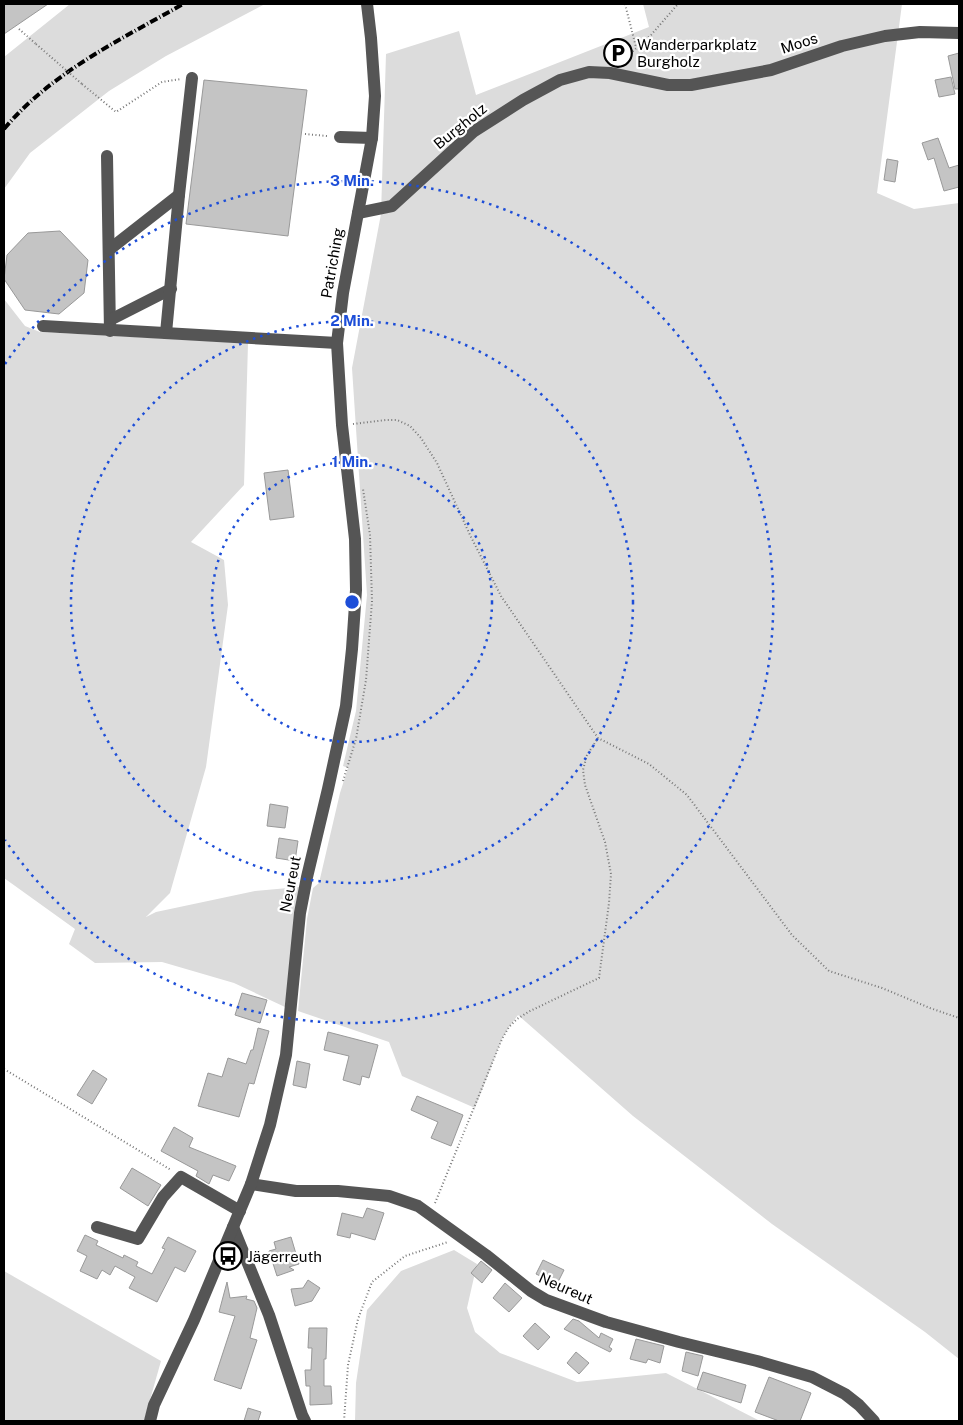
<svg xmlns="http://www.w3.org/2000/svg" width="963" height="1425" font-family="'Public Sans',sans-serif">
<rect width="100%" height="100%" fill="#fff"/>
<!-- green -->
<g fill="#dcdcdc">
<polygon points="70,4 265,4 166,56 109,91 30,153 4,189 4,57"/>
<polygon points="643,4 902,4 877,193 914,209 959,203 959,1359 925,1332 772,1224 633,1116 518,1015 509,1027 502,1039 475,1108 402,1076 389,1042 298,1011 307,919 313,888 319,883 340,793 348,768 343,766 356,711 367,595 352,368 381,214 386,54 459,31 476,95 649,27"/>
<polygon points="4,299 25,326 40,332 248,343 244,485 191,542 224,560 228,605 206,767 170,893 146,917 156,912 255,891 299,887 285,1007 234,983 162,962 95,963 69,944 75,929 4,878"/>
<polygon points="454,1250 477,1264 467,1308 475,1332 500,1353 577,1382 666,1373 760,1421 355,1421 356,1383 367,1310 401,1271"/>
<polygon points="4,1271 161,1361 144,1421 4,1421"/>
</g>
<!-- building -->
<g fill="#c4c4c4" stroke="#999">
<polygon points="4,4 48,4 4,34"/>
<polygon points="959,53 959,89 955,89 948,56"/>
<polygon points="951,77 955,94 939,97 935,80"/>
<polygon points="204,80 307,90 288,236 186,224"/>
<polygon points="938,138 949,168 959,165 959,187 944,191 934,158 928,160 922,143"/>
<polygon points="887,159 898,161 895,182 884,180"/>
<polygon points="60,231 88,260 84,293 59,314 25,310 4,279 7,255 28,233"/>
<polygon points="288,470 294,517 270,520 264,473"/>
<polygon points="270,804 288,807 285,828 267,826"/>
<polygon points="279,838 298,841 295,861 276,858"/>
<polygon points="242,993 267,1000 260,1023 235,1015"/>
<polygon points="258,1028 269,1031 254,1084 249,1083 239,1117 198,1106 208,1073 222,1077 228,1058 246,1064 251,1050 253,1050"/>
<polygon points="328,1032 378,1045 369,1078 362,1076 360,1085 343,1080 349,1056 324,1050"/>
<polygon points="297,1061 310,1064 306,1088 293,1085"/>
<polygon points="93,1070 107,1079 92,1104 77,1095"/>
<polygon points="417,1096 463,1115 451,1146 431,1138 438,1122 411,1110"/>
<polygon points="174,1127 193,1138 189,1147 236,1166 229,1181 213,1175 209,1184 196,1176 198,1171 161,1151"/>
<polygon points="132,1168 161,1185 148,1206 120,1188"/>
<polygon points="367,1208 384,1213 375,1240 351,1233 350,1238 337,1235 342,1213 363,1218"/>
<polygon points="85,1235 98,1241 96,1245 123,1258 124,1255 138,1262 136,1266 152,1274 165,1249 162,1248 168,1237 196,1251 185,1272 175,1267 157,1302 129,1288 135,1277 115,1266 110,1275 102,1270 97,1279 80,1271 87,1256 77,1251"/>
<polygon points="291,1237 299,1264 289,1267 294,1270 277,1276 269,1251 276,1249 274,1242"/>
<polygon points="543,1260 564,1270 557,1284 536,1274"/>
<polygon points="481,1261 492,1270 482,1283 471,1273"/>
<polygon points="308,1280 320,1288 312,1301 295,1306 291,1289 303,1288"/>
<polygon points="227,1282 230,1298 247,1296 246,1299 254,1301 257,1308 250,1338 257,1340 241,1389 214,1380 235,1316 219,1312"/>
<polygon points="505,1283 522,1298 509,1312 493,1298"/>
<polygon points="573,1319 579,1321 599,1338 601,1333 613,1339 609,1347 612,1349 610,1352 564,1329"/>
<polygon points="535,1323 550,1337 538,1350 523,1336"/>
<polygon points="309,1328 327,1328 326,1359 324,1359 324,1386 331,1386 332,1404 310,1405 310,1386 306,1386 305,1370 311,1370 312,1348 308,1348"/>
<polygon points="636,1339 664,1346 660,1363 648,1359 646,1363 630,1359"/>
<polygon points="576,1352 589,1363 579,1374 567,1363"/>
<polygon points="686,1352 703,1356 698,1376 682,1371"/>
<polygon points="703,1372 746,1385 741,1403 697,1389"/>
<polygon points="769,1377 811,1393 800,1421 779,1421 755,1412"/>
<polygon points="248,1408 261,1412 258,1421 244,1421"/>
</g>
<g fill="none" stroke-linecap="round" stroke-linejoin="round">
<!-- path -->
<g stroke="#777" stroke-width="2" stroke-dasharray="1 2.5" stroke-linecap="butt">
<polyline points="625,4 636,47"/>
<polyline points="19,29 36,44"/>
<polyline points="614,61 632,52 651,35 678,4"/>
<polyline points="82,84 116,112 162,82 181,79"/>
<polyline points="305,134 327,136"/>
<polyline points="353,424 386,420 397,420 410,426 421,438 437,463 470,535 501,596 598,738 649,764 687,795 792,935 829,971 882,988 930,1008 959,1018"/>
<polyline points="343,781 356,739 366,680 372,601 370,535 363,489"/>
<polyline points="4,1069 171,1170"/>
<polyline points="435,1203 502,1039 509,1027 517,1019 530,1011 599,978 609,903 611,874 605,842 585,785 583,770 587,755 598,738"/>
<polyline points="344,1421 348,1365 358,1319 372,1282 405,1256 448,1242"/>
</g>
<!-- minor -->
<g stroke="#555" stroke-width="12">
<polyline points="340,137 372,138"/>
<polyline points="107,156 110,331"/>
<polyline points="358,213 392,206 473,132 523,100 560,80 589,72 610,73 668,85 691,85 771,70 842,46 885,36 920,32 959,33"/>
<polyline points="110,249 179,195"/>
<polyline points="110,320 171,289"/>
<polyline points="43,326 337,343"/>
<polyline points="166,333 179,195 192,78"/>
<polyline points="251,1184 296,1191 338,1191 389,1196 418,1206 486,1255 531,1291 546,1300 606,1322 679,1342 757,1361 812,1377 845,1394 859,1405 874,1421"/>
<polyline points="97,1227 138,1239 163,1197 181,1177 240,1211"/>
<polyline points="233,1227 269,1315 302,1415 305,1421"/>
<polyline points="150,1421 154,1405 194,1320 251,1184 270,1125 286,1055 300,913 307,877 328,789 346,706 352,649 356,590 355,539 342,425 337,343 343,293 372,138 375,96 371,38 367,4"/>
</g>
<!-- rail -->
<path stroke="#000" stroke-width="4" stroke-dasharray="8 2.5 1 2.5" stroke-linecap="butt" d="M4 129C52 72 120 40 183 4"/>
<!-- path-bridge -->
<polyline stroke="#777" stroke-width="2" stroke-dasharray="1 2.5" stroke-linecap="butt" points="36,44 82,84"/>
</g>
<!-- distance rings -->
<g fill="none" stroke="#1d4ed8" stroke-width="2.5" stroke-dasharray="2.5 5">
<circle cx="352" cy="602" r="140"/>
<circle cx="352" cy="602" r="281"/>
<path d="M5 364A421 421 0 1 1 5 840"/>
</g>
<!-- icons -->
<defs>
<symbol id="parking-ring" viewBox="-11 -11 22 22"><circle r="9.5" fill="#fff" stroke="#000" stroke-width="1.5"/><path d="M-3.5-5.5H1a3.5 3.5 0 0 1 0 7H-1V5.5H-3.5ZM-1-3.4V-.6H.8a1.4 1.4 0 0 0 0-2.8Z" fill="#000"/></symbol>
<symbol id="bus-ring" viewBox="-11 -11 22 22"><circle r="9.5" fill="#fff" stroke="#000" stroke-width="1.5"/><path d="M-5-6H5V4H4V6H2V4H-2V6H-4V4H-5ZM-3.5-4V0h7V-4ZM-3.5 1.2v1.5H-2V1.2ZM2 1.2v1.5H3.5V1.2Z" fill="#000"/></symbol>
</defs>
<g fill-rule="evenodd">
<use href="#parking-ring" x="602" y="37" width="32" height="32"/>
<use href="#bus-ring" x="212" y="1240" width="32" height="32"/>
</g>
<g text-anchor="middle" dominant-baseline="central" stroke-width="4.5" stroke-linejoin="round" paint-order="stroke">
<!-- street labels -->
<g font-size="15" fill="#000" stroke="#fff">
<text transform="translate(799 43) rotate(-18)">Moos</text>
<text transform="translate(460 126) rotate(-39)">Burgholz</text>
<text transform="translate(332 263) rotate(-80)">Patriching</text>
<text transform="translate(290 884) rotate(-79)">Neureut</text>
<text transform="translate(566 1288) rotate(24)">Neureut</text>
</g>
<!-- poi labels -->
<g font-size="15" fill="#000" stroke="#fff" text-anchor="start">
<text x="637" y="44">Wanderparkplatz<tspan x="637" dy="17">Burgholz</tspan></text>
<text x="247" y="1256">Jägerreuth</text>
</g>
</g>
<circle cx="352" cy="602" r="8" fill="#1d4ed8" stroke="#fff" stroke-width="2.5"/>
<g font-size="15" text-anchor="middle" font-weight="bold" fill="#1d4ed8" stroke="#fff" stroke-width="4.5" stroke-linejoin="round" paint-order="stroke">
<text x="352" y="186">3 Min.</text>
<text x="352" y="326">2 Min.</text>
<text x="352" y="467">1 Min.</text>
</g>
<!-- border -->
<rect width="963" height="1425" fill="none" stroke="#000000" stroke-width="10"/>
</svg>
